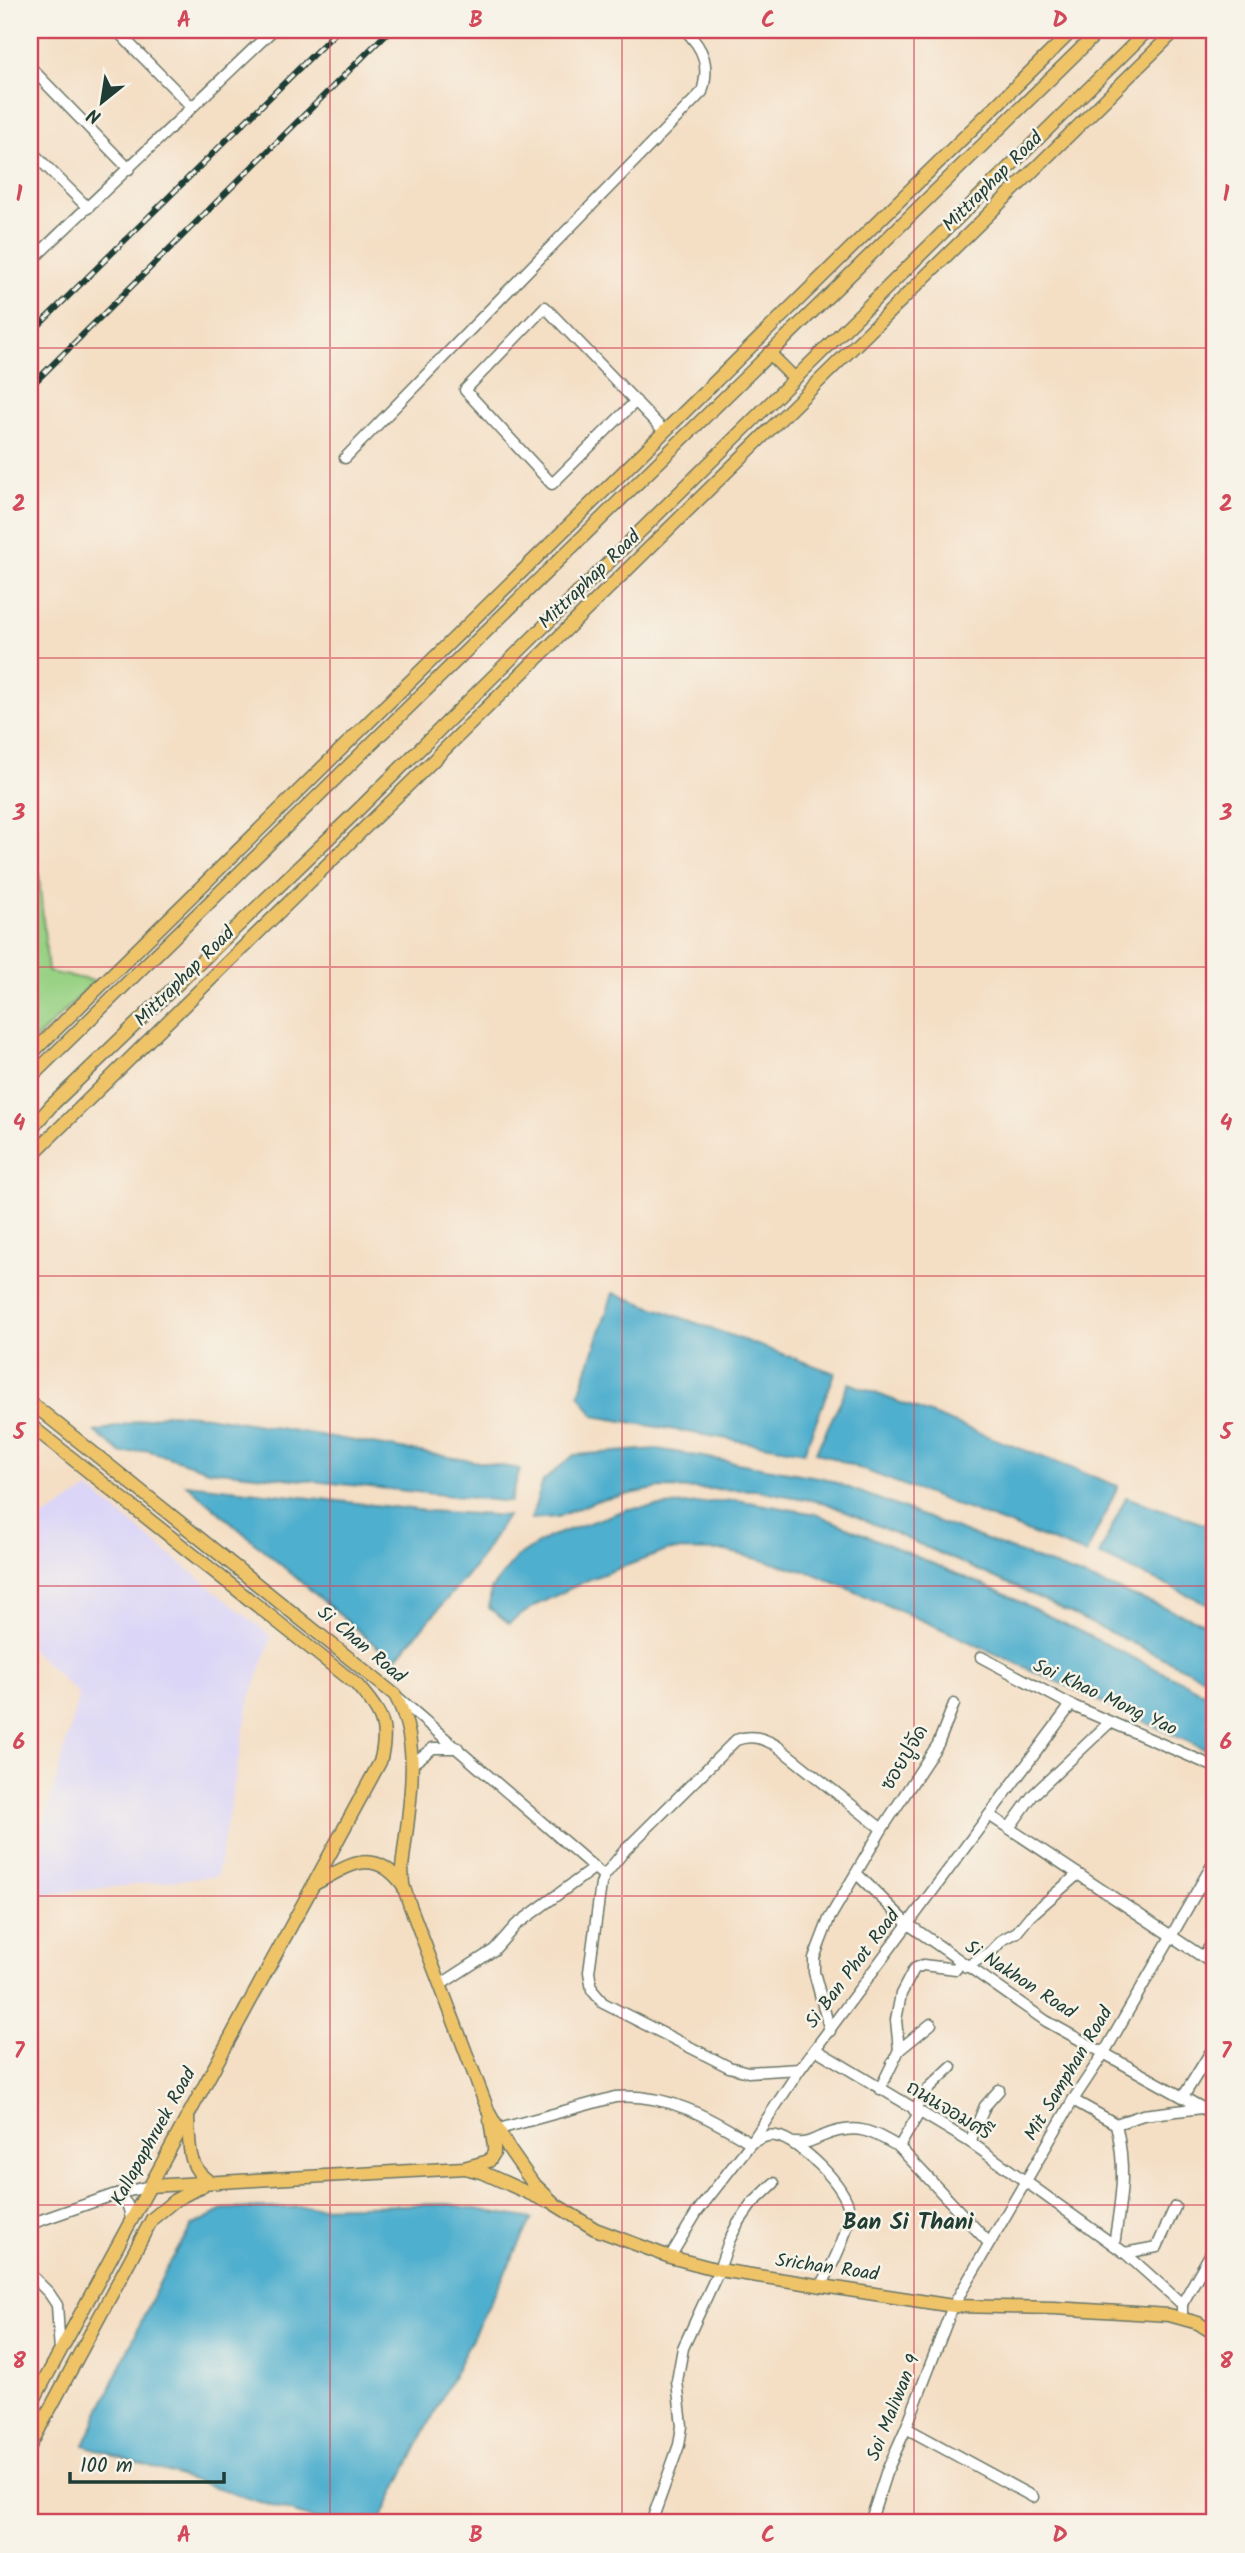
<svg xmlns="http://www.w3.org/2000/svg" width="1245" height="2553" font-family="Kalam,'Playpen Sans Thai',sans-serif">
<rect width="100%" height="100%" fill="#f7f3e8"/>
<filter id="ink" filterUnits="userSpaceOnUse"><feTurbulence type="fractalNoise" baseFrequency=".0143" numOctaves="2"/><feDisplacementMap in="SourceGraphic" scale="14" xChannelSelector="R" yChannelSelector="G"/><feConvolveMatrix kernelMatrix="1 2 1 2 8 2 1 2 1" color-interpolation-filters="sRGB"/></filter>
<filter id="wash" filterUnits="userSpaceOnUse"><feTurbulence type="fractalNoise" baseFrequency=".00686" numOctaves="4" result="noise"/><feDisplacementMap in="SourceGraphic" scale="28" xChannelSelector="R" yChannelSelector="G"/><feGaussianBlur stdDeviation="1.57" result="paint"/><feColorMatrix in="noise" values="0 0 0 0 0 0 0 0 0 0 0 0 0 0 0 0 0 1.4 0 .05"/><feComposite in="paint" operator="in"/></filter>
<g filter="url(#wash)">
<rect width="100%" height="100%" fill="#f4dec4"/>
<!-- built -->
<polygon fill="#dbd6f7" points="89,1489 272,1637 250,1698 217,1876 30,1896 30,1876 79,1695 30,1648 30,1526"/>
<!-- green -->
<polygon fill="#9ad285" stroke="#5c885c" stroke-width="2" points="30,782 48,972 95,981 30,1045"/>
<!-- water -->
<g fill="#4fafce" stroke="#377681" stroke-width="2">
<polygon points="613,1293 835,1373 804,1452 594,1416 579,1394"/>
<polygon points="849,1383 1118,1486 1086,1554 816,1452"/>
<polygon points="170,1413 207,1416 520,1469 510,1502 208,1470 147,1450 122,1454 95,1432"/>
<polygon points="657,1449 823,1478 1215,1627 1215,1683 1016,1587 826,1503 756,1490 660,1488 596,1501 557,1517 531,1519 543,1481 574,1455"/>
<polygon points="186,1484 428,1511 507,1516 475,1566 394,1661"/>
<polygon points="1126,1497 1215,1528 1215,1607 1099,1555"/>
<polygon points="737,1500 816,1514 1002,1593 1199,1690 1215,1700 1215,1754 935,1626 812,1573 726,1551 669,1550 590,1579 536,1605 509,1623 489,1608 491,1589 516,1558 549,1537 628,1509"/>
<polygon points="448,2204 532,2219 379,2523 325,2523 84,2445 165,2271 192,2226 225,2209"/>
</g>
</g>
<g filter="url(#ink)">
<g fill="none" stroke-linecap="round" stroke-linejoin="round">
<defs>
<g id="minor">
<polyline points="116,30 192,107"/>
<polyline points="30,67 129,169"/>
<polyline points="30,150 88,208"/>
<polyline points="30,262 273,30"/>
<polyline points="636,401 552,484 465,390 545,307 664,431"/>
<path d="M345 458 702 92C710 65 704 49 685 30"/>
<polyline points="981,1657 1071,1705 1215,1767"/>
<polyline points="395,1695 604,1876"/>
<polyline points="412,1764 433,1748 458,1748"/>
<polyline points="989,1815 1215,1965"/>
<polyline points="1009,1828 1033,1795 1110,1722"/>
<polyline points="882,1829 938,1744 954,1704"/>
<polyline points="857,1874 908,1924 1046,2021 1215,2115"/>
<polyline points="1203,1956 1215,1940"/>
<polyline points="966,1967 991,1952 1002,1940 1017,1932 1030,1916 1078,1874"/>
<polyline points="440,1985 494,1950 516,1925 594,1868"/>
<polyline points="815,2049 970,2142 1025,2181 1125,2253 1182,2304 1182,2317"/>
<polyline points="899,2050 896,2020 901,1994 914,1969 923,1965 956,1969 960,1962"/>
<path d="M800 2069 748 2072 729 2067 603 2003 592 1990 589 1972 601 1884 604 1876 625 1850 736 1740C751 1734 763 1738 777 1746L882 1829 829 1919 814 1958V1972L830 2031"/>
<polyline points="880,2089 899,2050 931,2024"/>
<polyline points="1183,2097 1215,2045"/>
<polyline points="1073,2100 1116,2124 1143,2115 1202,2108"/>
<polyline points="914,2110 929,2088 951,2067"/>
<path d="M499 2129 615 2097C667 2093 709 2117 751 2143 759 2139 767 2134 776 2136 799 2140 848 2187 849 2211 849 2234 831 2266 821 2287"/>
<polyline points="970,2142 985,2106 999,2090"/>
<path d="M796 2143C808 2144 812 2140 823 2136 856 2123 870 2130 899 2147L919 2113"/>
<polyline points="899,2147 989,2243"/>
<path d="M113 2195C127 2200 129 2205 131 2220"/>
<polyline points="30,2224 113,2195 150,2186"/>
<path d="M1114 2245C1121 2198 1127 2171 1116 2124"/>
<polyline points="1125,2253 1157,2247 1175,2207"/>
<polyline points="670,2257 697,2212 751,2143 800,2069 1071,1705"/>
<polyline points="30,2274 49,2293 57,2305 60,2352"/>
<polyline points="1182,2304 1215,2246"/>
<polyline points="906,2428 1033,2497"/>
<polyline points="651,2523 679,2445 682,2426 677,2381 683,2348 719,2270 729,2241 737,2225 751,2205 774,2183"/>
<polyline points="870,2523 886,2473 906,2428 953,2306 1073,2100 1104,2053 1215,1860"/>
</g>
<g id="major">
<polyline points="769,353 794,378"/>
<polyline points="30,1055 1073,30"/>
<polyline points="30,1078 1100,30"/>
<polyline points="30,1130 52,1105 359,809 1148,30"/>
<polyline points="30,1157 1176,30"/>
<path d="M30 1402 395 1695C424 1748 408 1810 402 1868L403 1885 409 1903 489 2113 509 2149 532 2182 556 2205 595 2229 670 2257 719 2270 953 2306 1054 2308 1169 2315 1198 2323 1215 2334"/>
<path d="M30 1425 357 1685C381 1713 390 1725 380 1762L30 2407"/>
<path d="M313 1885C348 1866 373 1845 403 1885"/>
<path d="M188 2118C190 2144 186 2167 210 2182"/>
<polyline points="465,2168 484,2173 546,2201"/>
<polyline points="150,2186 464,2168 489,2161 494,2153 494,2146 490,2120"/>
<polyline points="30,2446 152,2219 175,2200 202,2186"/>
</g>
</defs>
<!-- minor casing -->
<use href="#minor" stroke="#6a7566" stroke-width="13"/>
<!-- major casing -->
<use href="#major" stroke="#6a7566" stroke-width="15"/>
<!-- minor -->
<use href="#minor" stroke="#fff" stroke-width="10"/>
<!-- major -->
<use href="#major" stroke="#efc469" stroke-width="12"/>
<defs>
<g id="rail">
<polyline points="30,334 338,30"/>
<polyline points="30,387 390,30"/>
</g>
</defs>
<!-- rail casing -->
<use href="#rail" stroke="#1f3d34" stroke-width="6"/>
<!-- rail -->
<use href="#rail" stroke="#f7f3e8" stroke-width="3.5" stroke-dasharray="10" stroke-linecap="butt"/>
</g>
</g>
<!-- grid -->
<path fill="none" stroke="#d1495b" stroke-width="2" stroke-opacity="0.55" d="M330 30V2523M622 30V2523M914 30V2523M30 348H1215M30 658H1215M30 967H1215M30 1276H1215M30 1586H1215M30 1896H1215M30 2205H1215"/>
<g text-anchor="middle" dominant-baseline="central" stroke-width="5" stroke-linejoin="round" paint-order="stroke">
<!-- street labels -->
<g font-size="19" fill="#1f3d34" stroke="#f7f3e8">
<text transform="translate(993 182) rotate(-45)">Mittraphap Road</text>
<text transform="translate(590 580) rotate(-44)">Mittraphap Road</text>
<text transform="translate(185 977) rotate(-45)">Mittraphap Road</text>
<text transform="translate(361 1645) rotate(40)">Si Chan Road</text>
<text transform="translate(1105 1698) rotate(25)">Soi Khao Mong Yao</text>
<text transform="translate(905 1758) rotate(-59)">ซอยปูจัด</text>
<text transform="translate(853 1969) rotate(-53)">Si Ban Phot Road</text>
<text transform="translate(1020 1980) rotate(33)">Si Nakhon Road</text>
<text transform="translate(1069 2074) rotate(-59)">Mit Samphan Road</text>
<text transform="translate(949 2111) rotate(31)">ถนนจอมศรี</text>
<text transform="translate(154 2137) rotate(-61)">Kallapaphruek Road</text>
<text transform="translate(827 2268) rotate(8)">Srichan Road</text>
<text transform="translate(894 2408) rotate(-68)">Soi Maliwan 9</text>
</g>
<!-- quarter labels -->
<g font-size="23" font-weight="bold" fill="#1f3d34" stroke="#f7f3e8">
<text x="908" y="2223">Ban Si Thani</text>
</g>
</g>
<!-- margin -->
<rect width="1245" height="2553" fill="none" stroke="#f7f3e8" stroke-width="77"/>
<!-- north arrow -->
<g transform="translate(102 102) rotate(210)" stroke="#f7f3e8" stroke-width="5" paint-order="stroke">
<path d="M0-5L12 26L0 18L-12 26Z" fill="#1f3d34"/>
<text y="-10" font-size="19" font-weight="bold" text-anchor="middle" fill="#1f3d34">N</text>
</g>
<!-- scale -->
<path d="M70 2472v10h154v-10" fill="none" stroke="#1f3d34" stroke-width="3.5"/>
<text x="80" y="2472" font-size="21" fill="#1f3d34" stroke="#f7f3e8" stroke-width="5" paint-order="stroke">100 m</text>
<rect x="38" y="38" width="1168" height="2476" fill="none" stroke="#d1495b" stroke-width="2.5"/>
<g font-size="23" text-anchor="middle" font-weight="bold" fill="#d1495b">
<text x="184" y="27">A</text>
<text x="476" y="27">B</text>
<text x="768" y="27">C</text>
<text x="1060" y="27">D</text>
<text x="19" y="201">1</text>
<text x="1226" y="201">1</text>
<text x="19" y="511">2</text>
<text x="1226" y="511">2</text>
<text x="19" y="820">3</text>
<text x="1226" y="820">3</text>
<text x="19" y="1130">4</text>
<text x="1226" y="1130">4</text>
<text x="19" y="1439">5</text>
<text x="1226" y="1439">5</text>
<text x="19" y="1749">6</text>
<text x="1226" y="1749">6</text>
<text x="19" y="2058">7</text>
<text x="1226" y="2058">7</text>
<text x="19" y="2368">8</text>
<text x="1226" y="2368">8</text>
<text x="184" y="2542">A</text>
<text x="476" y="2542">B</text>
<text x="768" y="2542">C</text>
<text x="1060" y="2542">D</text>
</g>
</svg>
